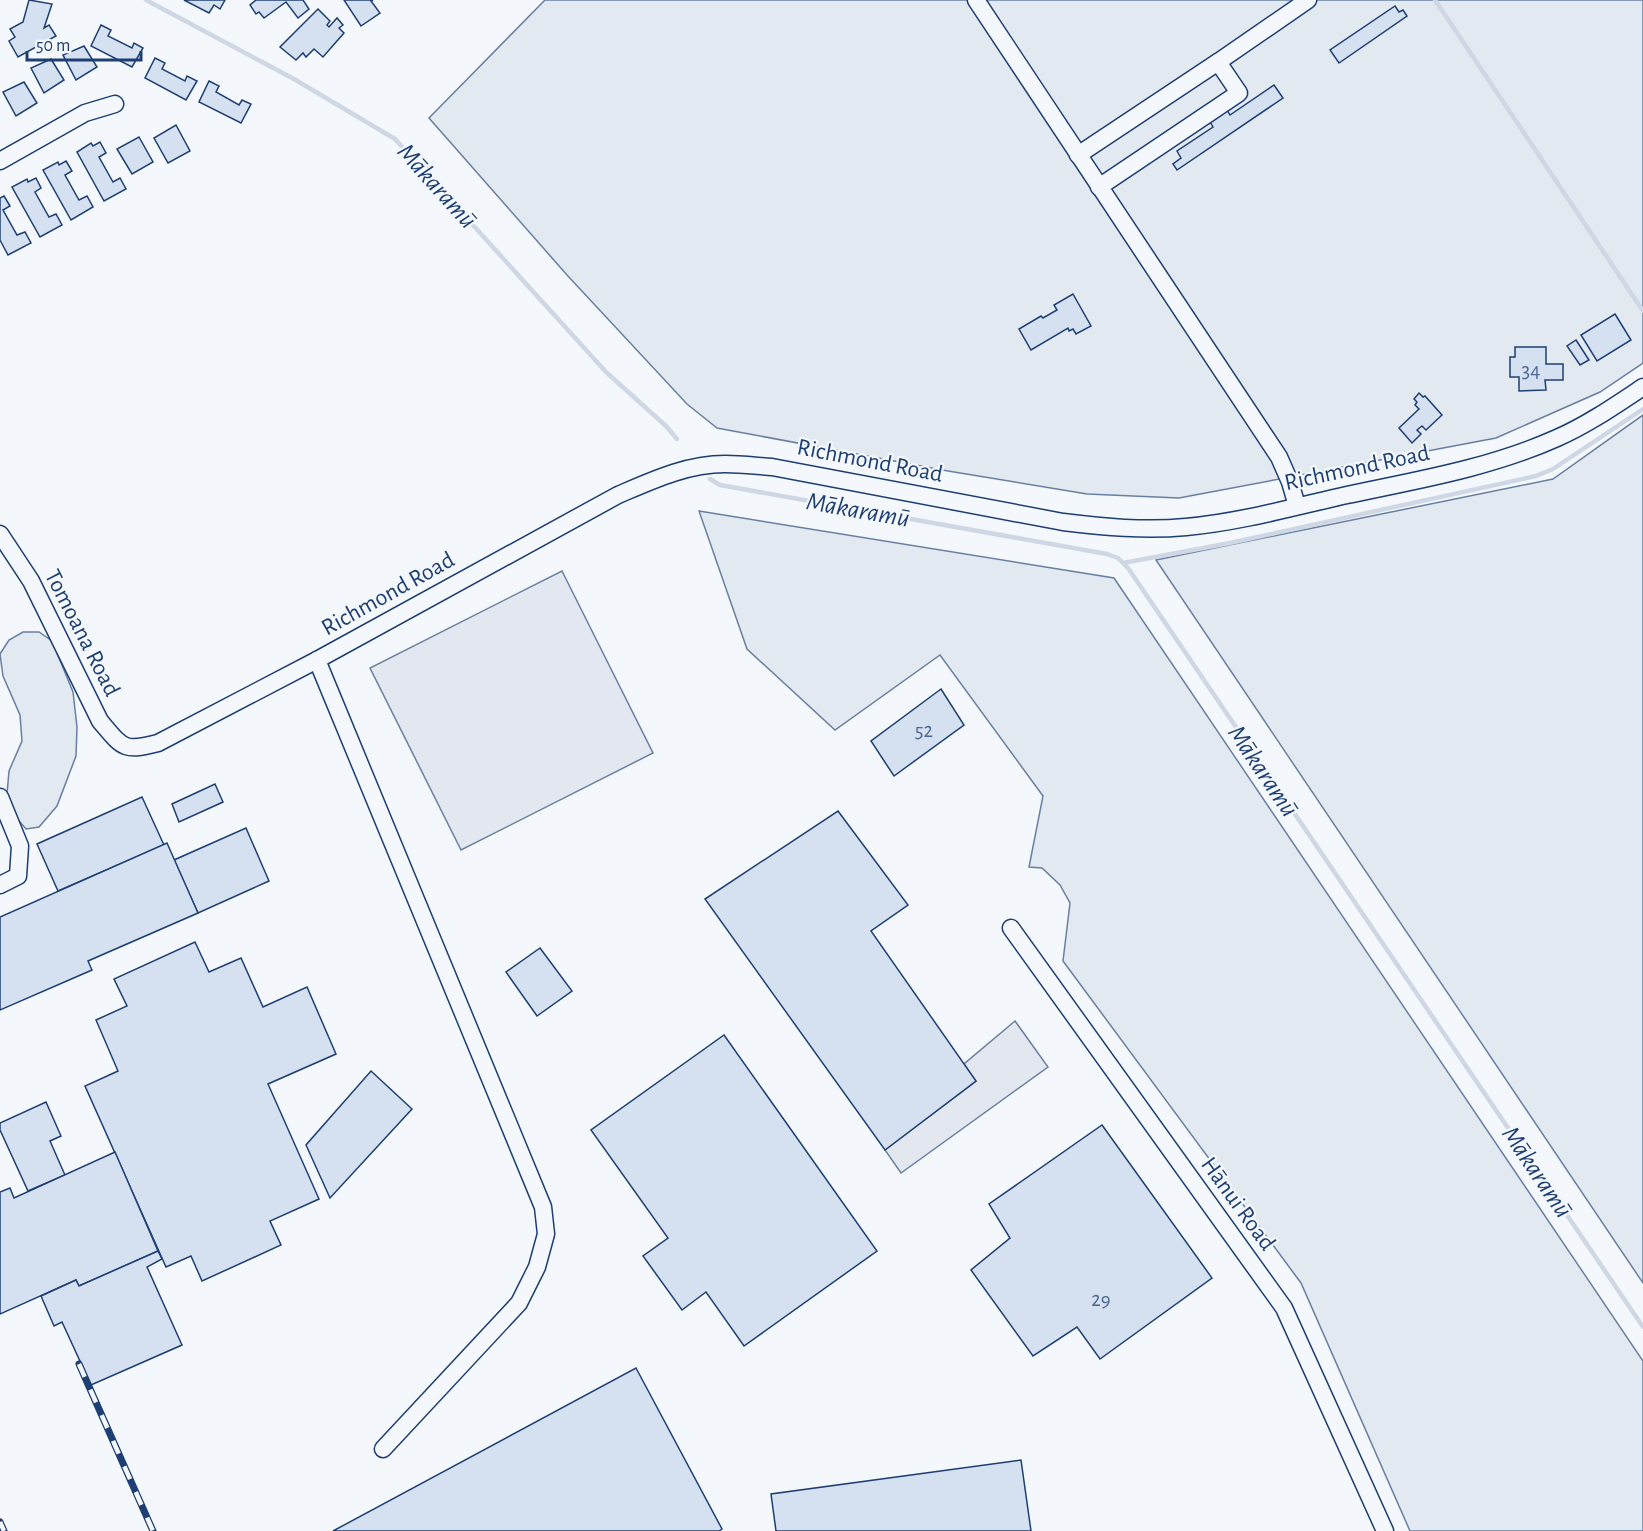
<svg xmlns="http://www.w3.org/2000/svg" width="1643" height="1531" font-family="'Alegreya Sans',sans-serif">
<rect width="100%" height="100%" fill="#f4f7fb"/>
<!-- green -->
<g fill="#e3e9f0" stroke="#687fa3" stroke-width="1.5">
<polygon points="545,0 1643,0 1643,363 1600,392 1496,438 1179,498 1087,494 948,471 717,428 687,404 567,275 429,118"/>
<polygon points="1643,415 1643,1283 1156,560 1553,479"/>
<polygon points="699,511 1114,578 1643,1361 1643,1531 1410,1531 1301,1283 1063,961 1070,903 1060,885 1042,868 1029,867 1043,796 940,655 835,730 747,649"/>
<polygon points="23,632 39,632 52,641 73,692 77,727 76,756 57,806 39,827 26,829 13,814 7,794 9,771 22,741 20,715 3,676 0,654 9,640"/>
</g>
<!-- parking -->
<g fill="#e3e8f0" stroke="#687fa3" stroke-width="1.5">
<polygon points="562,571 653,753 461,850 370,668"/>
<polygon points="1015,1021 1048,1067 901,1173 885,1150 976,1081 964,1064"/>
</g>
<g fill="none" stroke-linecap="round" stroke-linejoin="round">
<!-- stream -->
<g stroke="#cfd7e4" stroke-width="4.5">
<polyline points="146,0 294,79 395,139 606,372 666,426 677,439"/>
<polyline points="1435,0 1643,311"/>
<polyline points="710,479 720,485 1107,554 1118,558 1128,568 1643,1327"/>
<polyline points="1123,563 1230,543 1536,476 1553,469 1643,409"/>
</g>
</g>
<!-- building -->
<g fill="#d5e0f0" stroke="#1d3f73" stroke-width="1.5">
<polygon points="29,0 52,4 44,28 49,25 56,36 18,57 9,41 15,37 10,29 23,22"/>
<polygon points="184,0 225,0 220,9 214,5 209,13"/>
<polygon points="256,0 303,0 309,9 298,18 286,2 264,18 259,12 256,14 250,5"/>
<polygon points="344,0 373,0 371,1 380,13 361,26"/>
<polygon points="1395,6 1399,12 1403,10 1407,16 1339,63 1330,50"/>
<polygon points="318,9 330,21 327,25 329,27 337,18 343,25 339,28 344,33 323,57 314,49 306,57 303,53 296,60 280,47"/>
<polygon points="101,25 111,30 108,36 132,48 134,43 143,48 132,67 91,46"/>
<polygon points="84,46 97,67 76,80 63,55"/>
<polygon points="155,58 165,63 162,69 185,81 187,76 197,81 186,100 145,78"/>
<polygon points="51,59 64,80 44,93 31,68"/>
<polygon points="209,81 219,86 216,92 239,105 242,100 251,104 241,123 199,102"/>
<polygon points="24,82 37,103 16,116 3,92"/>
<polygon points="1274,85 1283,98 1177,170 1173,164 1181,158 1177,151 1213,127 1209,120 1226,108 1230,115"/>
<polygon points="176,125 190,151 168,163 154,138"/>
<polygon points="139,137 153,162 132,174 117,149"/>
<polygon points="100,142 106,153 99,157 113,182 120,178 126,189 104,201 77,152 91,143 93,146"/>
<polygon points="66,161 72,171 65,175 79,200 87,196 93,207 71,220 43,170 58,162 59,165"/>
<polygon points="36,178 41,188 35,192 49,217 56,214 62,225 40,237 12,187 27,179 28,182"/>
<polygon points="4,196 10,206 3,210 17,235 25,232 31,243 8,255 0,240 0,198"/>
<polygon points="1073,294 1091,326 1076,334 1073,329 1069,331 1068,328 1031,350 1019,329 1041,316 1043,318 1057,310 1054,305"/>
<polygon points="1615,314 1631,340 1597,361 1581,335"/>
<polygon points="1576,340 1589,360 1580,365 1567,346"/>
<polygon points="1515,347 1546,347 1546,364 1563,364 1563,380 1545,380 1546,390 1519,391 1519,377 1510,377 1510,357 1515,357"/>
<polygon points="1419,393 1423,397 1425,396 1442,415 1426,430 1422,426 1417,430 1421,434 1412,443 1399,428 1419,409 1415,405 1417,402 1414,399"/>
<polygon points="941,689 964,725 894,776 871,741"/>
<polygon points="215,784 223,802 179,822 172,804"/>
<polygon points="142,797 164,845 58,891 37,844"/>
<polygon points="838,811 908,905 871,931 976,1081 885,1150 705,899"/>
<polygon points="246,828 269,881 198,913 174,860"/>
<polygon points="167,843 198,913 88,961 92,970 0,1010 0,917"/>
<polygon points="195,942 209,972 241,958 263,1007 307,987 336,1054 268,1084 319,1199 270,1221 281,1245 202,1281 191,1256 166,1267 85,1086 118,1071 96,1020 127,1006 114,979"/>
<polygon points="540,948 572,991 537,1016 506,972"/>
<polygon points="724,1035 877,1251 744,1346 706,1292 682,1310 643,1256 668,1238 591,1130"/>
<polygon points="371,1071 412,1109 330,1198 306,1145"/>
<polygon points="46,1102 61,1136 50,1141 65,1175 28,1191 0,1130 0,1123"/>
<polygon points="1102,1125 1212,1278 1100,1359 1077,1327 1033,1356 971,1270 1010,1238 989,1204"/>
<polygon points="115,1152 158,1251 79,1286 76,1280 0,1314 0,1192 10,1188 14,1198"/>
<polygon points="158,1251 162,1259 147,1267 182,1345 91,1385 62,1322 54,1326 41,1296 76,1280 79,1286"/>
<polygon points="636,1368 722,1529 719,1531 333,1531"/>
<polygon points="1021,1460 1031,1531 776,1531 771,1494"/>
</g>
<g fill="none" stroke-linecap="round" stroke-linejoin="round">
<defs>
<g id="minor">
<polyline points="976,0 1279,457 1290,482 1297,506"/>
<polyline points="1218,62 1308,0"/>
<polyline points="1078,155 1218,62 1239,93 1099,187"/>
<polyline points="0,161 85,113 115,104"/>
<path d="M0 534 31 581 100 721C123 748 123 752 158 743L317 660 618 495C653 480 687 464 725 464 741 464 757 466 772 467L1063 522C1104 527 1145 531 1186 527 1240 522 1294 507 1347 495 1418 480 1490 468 1557 438 1587 425 1616 405 1643 387"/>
<polyline points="317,660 543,1207 546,1234 537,1267 519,1303 383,1449"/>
<polyline points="0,797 20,846 18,876 0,885"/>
<polyline points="1011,928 1284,1308 1385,1531"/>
</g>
</defs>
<!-- minor casing -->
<use href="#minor" stroke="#1d3f73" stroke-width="19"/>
<!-- minor -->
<use href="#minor" stroke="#f4f7fb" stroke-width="16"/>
<defs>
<g id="rail">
<polyline points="79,1364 153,1531"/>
<polyline points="0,1522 4,1531"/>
</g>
</defs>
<!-- rail casing -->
<use href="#rail" stroke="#1d3f73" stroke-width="7"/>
<!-- rail -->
<use href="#rail" stroke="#f4f7fb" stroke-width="4.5" stroke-dasharray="14" stroke-linecap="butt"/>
</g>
<g text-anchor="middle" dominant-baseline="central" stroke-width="4.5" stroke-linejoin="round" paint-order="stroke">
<!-- number labels -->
<g font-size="21" fill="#4b6792">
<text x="1531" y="370">34</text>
<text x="924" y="730">52</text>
<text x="1101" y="1299">29</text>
</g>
<!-- street labels -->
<g font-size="24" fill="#1d3f73" stroke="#f4f7fb">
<text transform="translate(870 461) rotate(11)">Richmond Road</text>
<text transform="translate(1357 468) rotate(-12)">Richmond Road</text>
<text transform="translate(388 594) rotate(-29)">Richmond Road</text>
<text transform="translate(82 633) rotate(63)">Tomoana Road</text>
<text transform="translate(1238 1204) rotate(54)">Hānui Road</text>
</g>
<!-- water labels -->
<g font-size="26" font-style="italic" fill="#1d3f73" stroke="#f4f7fb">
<text transform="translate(437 186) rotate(48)">Mākaramū</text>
<text transform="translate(858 510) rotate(10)">Mākaramū</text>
<text transform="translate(1263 771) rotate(56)">Mākaramū</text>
<text transform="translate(1537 1172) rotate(56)">Mākaramū</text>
</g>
</g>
<!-- scale -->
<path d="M27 51v9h114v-9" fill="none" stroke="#1d3f73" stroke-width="3"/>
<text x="36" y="51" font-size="18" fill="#1d3f73" stroke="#f4f7fb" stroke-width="4.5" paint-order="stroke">50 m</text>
</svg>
